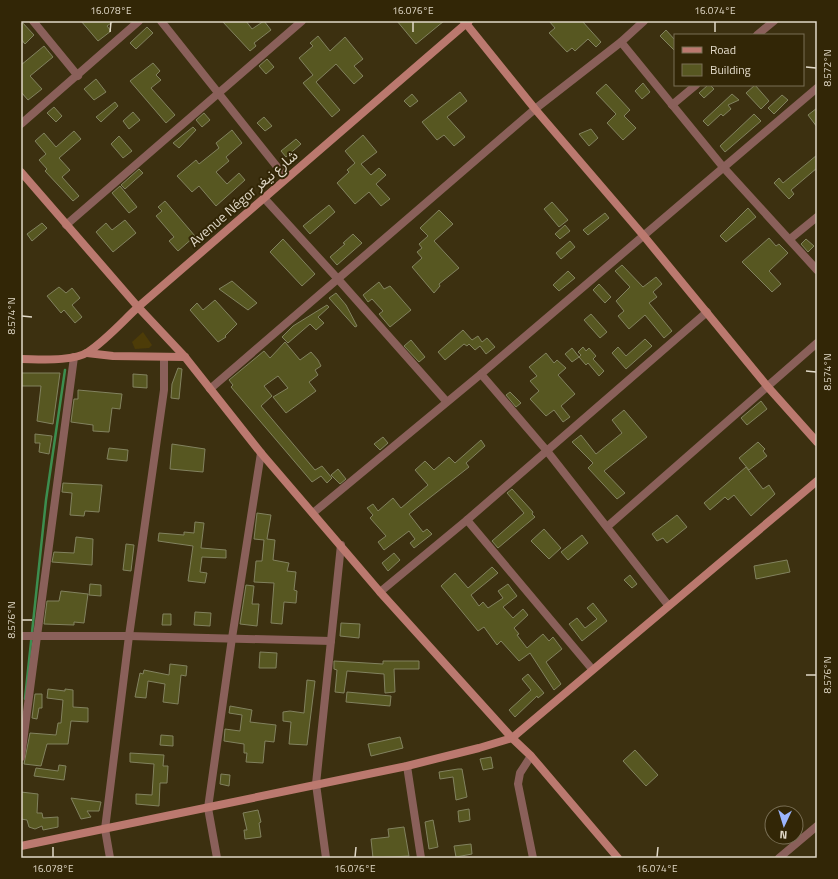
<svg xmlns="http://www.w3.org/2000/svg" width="838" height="879" font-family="'Titillium Web','Noto Sans Arabic',sans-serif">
<rect width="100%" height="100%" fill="#3c3010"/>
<!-- green -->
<polygon fill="#4d3c08" points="143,332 152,345 149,348 135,349 132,342"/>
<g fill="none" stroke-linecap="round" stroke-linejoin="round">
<!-- stream -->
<polyline stroke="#3c8e4f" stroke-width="2.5" points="25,699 46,500 65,370"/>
</g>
<!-- building -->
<g fill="#575721" stroke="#82825f">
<polygon points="21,21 34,35 25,44 21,39"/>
<polygon points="81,21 114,21 107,26 111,31 98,41"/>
<polygon points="222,21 246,21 252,29 264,21 271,30 254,43 256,46 250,51"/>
<polygon points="397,21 444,21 416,44"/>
<polygon points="549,21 582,21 601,42 596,47 588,39 575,51 572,48 567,52 549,33 555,28"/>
<polygon points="147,27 153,33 136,49 130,43"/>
<polygon points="666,30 675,40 675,51 660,36"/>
<polygon points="318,36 330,51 345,37 363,59 354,66 363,76 354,84 336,64 316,82 340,110 332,117 303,83 313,75 299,58 313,46 310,43"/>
<polygon points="44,46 53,57 30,76 42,89 28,100 21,92 21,65"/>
<polygon points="267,59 274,67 266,74 259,66"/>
<polygon points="153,63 160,71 156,75 161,80 151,88 175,115 166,123 130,81"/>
<polygon points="96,79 106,92 94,100 84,89"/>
<polygon points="643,83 650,92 642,99 635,91"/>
<polygon points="606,84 630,110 624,116 636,128 623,140 607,123 616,114 596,93"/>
<polygon points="708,85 710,85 714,89 704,98 699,93"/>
<polygon points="755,85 769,101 761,109 746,93"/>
<polygon points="460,92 467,101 447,117 465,137 454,146 444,135 437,140 422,122"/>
<polygon points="412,94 418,101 410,107 404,101"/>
<polygon points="732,94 739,100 728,105 731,109 723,116 721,114 708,126 703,121"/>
<polygon points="782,95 788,100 774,114 768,108"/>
<polygon points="115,102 118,106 101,122 96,117"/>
<polygon points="54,107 62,116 56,122 47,113"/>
<polygon points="817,108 817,127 808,115"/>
<polygon points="133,112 140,120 129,129 123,121"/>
<polygon points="204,113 210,120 202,127 196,120"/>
<polygon points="754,114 761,121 725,152 720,146"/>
<polygon points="264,117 272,126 265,131 257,123"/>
<polygon points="193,127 196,130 179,148 173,143"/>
<polygon points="591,129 598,138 589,146 579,134"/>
<polygon points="232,130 242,143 226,157 229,161 216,172 227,184 239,173 245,180 216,206 199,186 192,192 177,176 196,160 199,164 219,148 216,143"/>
<polygon points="74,131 81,139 59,158 70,170 62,177 79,196 73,201 45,171 47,169 39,160 46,154 35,141 44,133 56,147"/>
<polygon points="363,135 377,152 361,164 371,175 379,168 386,175 376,184 390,199 381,206 369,192 355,204 337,183 349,172 347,170 355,163 345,151"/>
<polygon points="119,136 132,151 123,158 111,144"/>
<polygon points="296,139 301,144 286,157 281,151"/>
<polygon points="817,155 817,168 791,190 794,194 789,199 774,183 779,178 783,183"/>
<polygon points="139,169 143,173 125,189 121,185"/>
<polygon points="120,186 137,207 129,213 112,193"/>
<polygon points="165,201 195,236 178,251 169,241 174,237 156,216 162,211 158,207"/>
<polygon points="552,202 568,220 559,227 544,209"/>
<polygon points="329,205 335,212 310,234 303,226"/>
<polygon points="748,208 756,217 726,242 720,236"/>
<polygon points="439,210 453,224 434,241 459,268 439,284 440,286 434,293 412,267 422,258 417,252 422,248 419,244 428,236 420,228"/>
<polygon points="605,213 609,218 588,235 583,230"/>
<polygon points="125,220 136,233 113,252 96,232 106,223 112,230"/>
<polygon points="42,223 47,228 32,241 27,234"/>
<polygon points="565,225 570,231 560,239 555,234"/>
<polygon points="353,234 362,243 337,265 330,257 345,244 343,243"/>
<polygon points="769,238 776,246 779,244 788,253 769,271 781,284 772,292 742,262"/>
<polygon points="283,239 315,274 302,286 270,252"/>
<polygon points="806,239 814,246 808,252 801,244"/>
<polygon points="570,241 575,247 561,259 556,253"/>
<polygon points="622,265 643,287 656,277 662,284 653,292 657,297 649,303 672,331 664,338 645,315 629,329 618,316 624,311 616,301 630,287 615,271"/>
<polygon points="568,271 575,278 559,291 553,285"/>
<polygon points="232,281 257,303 248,310 219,289"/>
<polygon points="379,282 384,289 390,286 411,310 390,327 379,314 383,311 372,299 368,302 363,295"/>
<polygon points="599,284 611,297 605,303 593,290"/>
<polygon points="59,287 66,293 72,288 80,298 72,305 82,317 75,323 64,310 61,313 47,296"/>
<polygon points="336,293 346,305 357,326 355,327 329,298"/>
<polygon points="215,300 237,324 225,336 226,337 218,342 190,310 197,303 203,310"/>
<polygon points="327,305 329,307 318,317 324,323 316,330 310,324 288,343 282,337 293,326"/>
<polygon points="591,314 607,332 600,338 584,320"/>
<polygon points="463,330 472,340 478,336 482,342 487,338 495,347 486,354 480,346 475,350 469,344 467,346 464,344 445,360 438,352"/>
<polygon points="645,339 652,346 626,369 612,353 618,347 626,356"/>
<polygon points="411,340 425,357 419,362 404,346"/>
<polygon points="285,342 300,360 311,352 318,360 321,366 315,370 318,375 309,382 316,391 286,413 273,397 288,388 278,376 264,386 272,396 261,406 315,470 322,466 332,478 327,483 321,476 312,482 231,387 233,385 229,380 264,351 270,358"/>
<polygon points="583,347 586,351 589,348 596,356 593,359 604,371 599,376 588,363 586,365 579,357 581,355 578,352"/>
<polygon points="572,348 579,357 572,362 565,354"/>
<polygon points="546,353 554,363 557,360 566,368 558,375 575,394 561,406 570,417 563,422 554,410 546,416 530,399 539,391 530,381 537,376 529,367"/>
<polygon points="178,368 182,369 179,399 171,398 172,384"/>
<polygon points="21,373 60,373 53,424 37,421 41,386 21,386"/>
<polygon points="133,374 147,375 147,388 133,387"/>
<polygon points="78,390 122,394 120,409 112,408 109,432 93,431 93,425 71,422 74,399 78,399"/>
<polygon points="510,392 521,403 516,407 506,395"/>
<polygon points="761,401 767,409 747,425 741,418"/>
<polygon points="624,410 647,437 604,471 625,493 617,499 588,468 593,463 572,442 581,435 596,454 622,433 612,420"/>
<polygon points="35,434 52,436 49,454 39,452 40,443 35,443"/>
<polygon points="383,437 388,443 380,450 374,444"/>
<polygon points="481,440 485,446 466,463 469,467 409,514 423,532 427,529 432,534 414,548 410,543 415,539 409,531 384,550 378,542 386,536 370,518 373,515 367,508 373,504 378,511 393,498 401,508 428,485 415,470 425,461 434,470 449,457 455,463"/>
<polygon points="758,442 765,449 763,451 767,456 749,470 739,458"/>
<polygon points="172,444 205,449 203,472 170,469"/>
<polygon points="109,448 128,450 127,461 107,459"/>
<polygon points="746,467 763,489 769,485 775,494 751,516 734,495 728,500 725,497 710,510 704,503"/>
<polygon points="338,469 346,479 340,484 331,475"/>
<polygon points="63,483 102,485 99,512 85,511 84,516 70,515 72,493 62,492"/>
<polygon points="512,489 533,512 532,514 535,517 498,548 492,541 524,513 507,493"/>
<polygon points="257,513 271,515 267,539 275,540 273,560 289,563 287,571 296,572 294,590 297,591 296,603 284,602 282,624 271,623 274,583 254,582 256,561 262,561 264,540 254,539"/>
<polygon points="677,515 687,527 667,543 663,538 657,541 652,534"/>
<polygon points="195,522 204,523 201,548 226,550 226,558 202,557 200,572 207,573 205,583 188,581 193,546 158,541 159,533 184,535 184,532 194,533"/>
<polygon points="544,529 561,548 549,559 531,541"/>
<polygon points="582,535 588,543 568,560 561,552"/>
<polygon points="76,537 93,539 92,565 52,562 54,552 74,553"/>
<polygon points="126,544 134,545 131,571 123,570"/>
<polygon points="394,553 400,560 388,571 382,563"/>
<polygon points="787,560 790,572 756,579 754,566"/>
<polygon points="492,567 498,573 471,595 479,606 483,602 488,608 503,598 498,591 508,584 517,596 503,607 513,618 523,609 528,615 514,628 519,634 517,635 527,648 543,634 549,641 553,637 562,649 546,662 561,684 554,690 530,653 519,661 501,641 497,645 484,627 478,631 441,586 455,573 468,588"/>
<polygon points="630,575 637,584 632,588 624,580"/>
<polygon points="90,584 101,585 101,596 89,595"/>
<polygon points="246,585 254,586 252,604 259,604 257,626 240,624"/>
<polygon points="61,591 88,594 84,623 74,622 74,625 44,624 47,601 59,601"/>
<polygon points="593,603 607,621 582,641 569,624 577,618 585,628 597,619 587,608"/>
<polygon points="195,612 211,613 210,626 194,625"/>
<polygon points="163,614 171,614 171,625 162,625"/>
<polygon points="341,623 360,624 359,638 340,636"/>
<polygon points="260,652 277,653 276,668 259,668"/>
<polygon points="334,661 383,664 383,661 419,661 419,669 394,669 395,692 385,693 384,674 347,671 344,693 335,692 337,670 334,669"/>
<polygon points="170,664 187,666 186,676 181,675 178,704 163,702 165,684 148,681 146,698 135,697 140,673 143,674 144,670 169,675"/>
<polygon points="528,674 544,693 538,698 537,696 515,717 509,710 531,690 522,679"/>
<polygon points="307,680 315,681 307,745 289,744 291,722 283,721 283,712 290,711 304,713"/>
<polygon points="48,689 65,691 65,689 73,690 73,707 88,708 88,722 71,721 68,744 47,744 41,766 24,764 30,733 56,735 58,723 61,723 63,700 47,698"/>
<polygon points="347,692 391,696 390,706 346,702"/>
<polygon points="35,694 42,694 42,708 39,708 37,719 32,718"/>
<polygon points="230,706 252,710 250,722 276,725 274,742 265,741 263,763 246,762 247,753 244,753 244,744 224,741 225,729 240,731 242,715 229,713"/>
<polygon points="161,735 173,736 173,746 160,745"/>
<polygon points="400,737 403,748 371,756 368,744"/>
<polygon points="635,750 658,775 646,786 623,761"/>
<polygon points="130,753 164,755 163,766 168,766 167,783 160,783 159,806 136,804 136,794 152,795 154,764 130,762"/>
<polygon points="491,757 493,768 483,770 480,759"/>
<polygon points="59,765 66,766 64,780 34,776 36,768 58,771"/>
<polygon points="458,769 462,769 467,797 456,800 453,777 440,779 439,772"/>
<polygon points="221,774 230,775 229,786 220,784"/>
<polygon points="21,792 38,794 37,813 42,813 43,818 58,817 58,827 43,830 42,826 35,829 29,827 27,820 21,819"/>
<polygon points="71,798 101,802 99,811 87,811 91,817 81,819"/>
<polygon points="469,809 470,820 459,822 458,811"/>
<polygon points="258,810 261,822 259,823 261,837 245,839 244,830 247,830 243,813"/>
<polygon points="433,820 438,847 429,849 425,822"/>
<polygon points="404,827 409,856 373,858 371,839 389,837 388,829"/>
<polygon points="471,844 472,854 456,857 454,846"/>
</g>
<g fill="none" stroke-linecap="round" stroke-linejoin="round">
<!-- street -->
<g stroke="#8a605a" stroke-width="8">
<polyline points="33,21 78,76"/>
<polyline points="161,21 286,178"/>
<polyline points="757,35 774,21"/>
<polyline points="621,42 723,167 817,270"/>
<polyline points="672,105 696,85"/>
<polyline points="21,124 139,21"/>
<polyline points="264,198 337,278 446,401"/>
<polyline points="66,225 302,21"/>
<polyline points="790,239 817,217"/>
<polyline points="481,374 547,451 668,605"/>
<polyline points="210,389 535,109 621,42 644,21"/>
<polyline points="313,513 481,374 817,88"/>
<polyline points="467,520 592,669"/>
<polyline points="608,526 817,343"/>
<polyline points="380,592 467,520 707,312"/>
<polyline points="21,636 129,636 331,641"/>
<polyline points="531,756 520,773 518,784 533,858"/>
<polyline points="21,757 74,357"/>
<polyline points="407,766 421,858"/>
<polyline points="110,858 105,829 129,636 164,390 164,358"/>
<polyline points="217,858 208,808 232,638 261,453"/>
<polyline points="326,858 316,784 341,545"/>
<polyline points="779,858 817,826"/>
</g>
<!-- secondary -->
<g stroke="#bb796f" stroke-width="8">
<polyline points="464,21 535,109 643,235 767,386 817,442"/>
<polyline points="21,172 138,307 185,357 261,453 380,592 512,738 531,756 618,858"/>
<polyline points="87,353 113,356 185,357"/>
<path d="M21 359C38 359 73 362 88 352 106 340 122 322 138 307L469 21"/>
<polyline points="21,846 407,766 479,748 512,738 817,481"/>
</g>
</g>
<!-- ticks -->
<path fill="none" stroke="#e1d9c8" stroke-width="1.5" d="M110 32 111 22M413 32V22M715 32V22M806 67 816 68M22 316 32 317M806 371 816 372M22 620H32M806 675H816M53 857V847M355 857 356 847M657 857 658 847"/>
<g text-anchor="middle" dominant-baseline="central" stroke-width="4" stroke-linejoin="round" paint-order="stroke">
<!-- street labels -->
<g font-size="14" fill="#e1d9c8" stroke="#322606">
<text transform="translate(243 198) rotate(-41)">Avenue Négor شارع نيغر</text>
</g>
</g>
<!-- border -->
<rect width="838" height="879" fill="none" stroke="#322606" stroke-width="44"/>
<!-- legend -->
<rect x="674" y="34" width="130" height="52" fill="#322606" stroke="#786e54"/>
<rect x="682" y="47" width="20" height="6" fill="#bb796f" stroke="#786e54"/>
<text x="710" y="54" font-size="12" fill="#e1d9c8">Road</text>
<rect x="682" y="64" width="20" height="12" fill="#575721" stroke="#786e54"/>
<text x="710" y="74" font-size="12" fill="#e1d9c8">Building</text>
<!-- north arrow -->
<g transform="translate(784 825) rotate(184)"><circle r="19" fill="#322606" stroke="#786e54"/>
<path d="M0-3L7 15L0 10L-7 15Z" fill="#9bb5fd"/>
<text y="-6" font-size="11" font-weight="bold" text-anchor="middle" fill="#e1d9c8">N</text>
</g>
<rect x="22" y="22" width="794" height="835" fill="none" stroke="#e1d9c8" stroke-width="1.5"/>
<g font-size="10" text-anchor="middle" fill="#e1d9c8">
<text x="111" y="14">16.078°E</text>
<text x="413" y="14">16.076°E</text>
<text x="715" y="14">16.074°E</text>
<text transform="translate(827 68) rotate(-90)" y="4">8.572°N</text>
<text transform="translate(11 316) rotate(-90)" y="4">8.574°N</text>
<text transform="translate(827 372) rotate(-90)" y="4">8.574°N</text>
<text transform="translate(11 620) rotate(-90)" y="4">8.576°N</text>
<text transform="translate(827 675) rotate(-90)" y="4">8.576°N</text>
<text x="53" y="872">16.078°E</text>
<text x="355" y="872">16.076°E</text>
<text x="657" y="872">16.074°E</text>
</g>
</svg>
